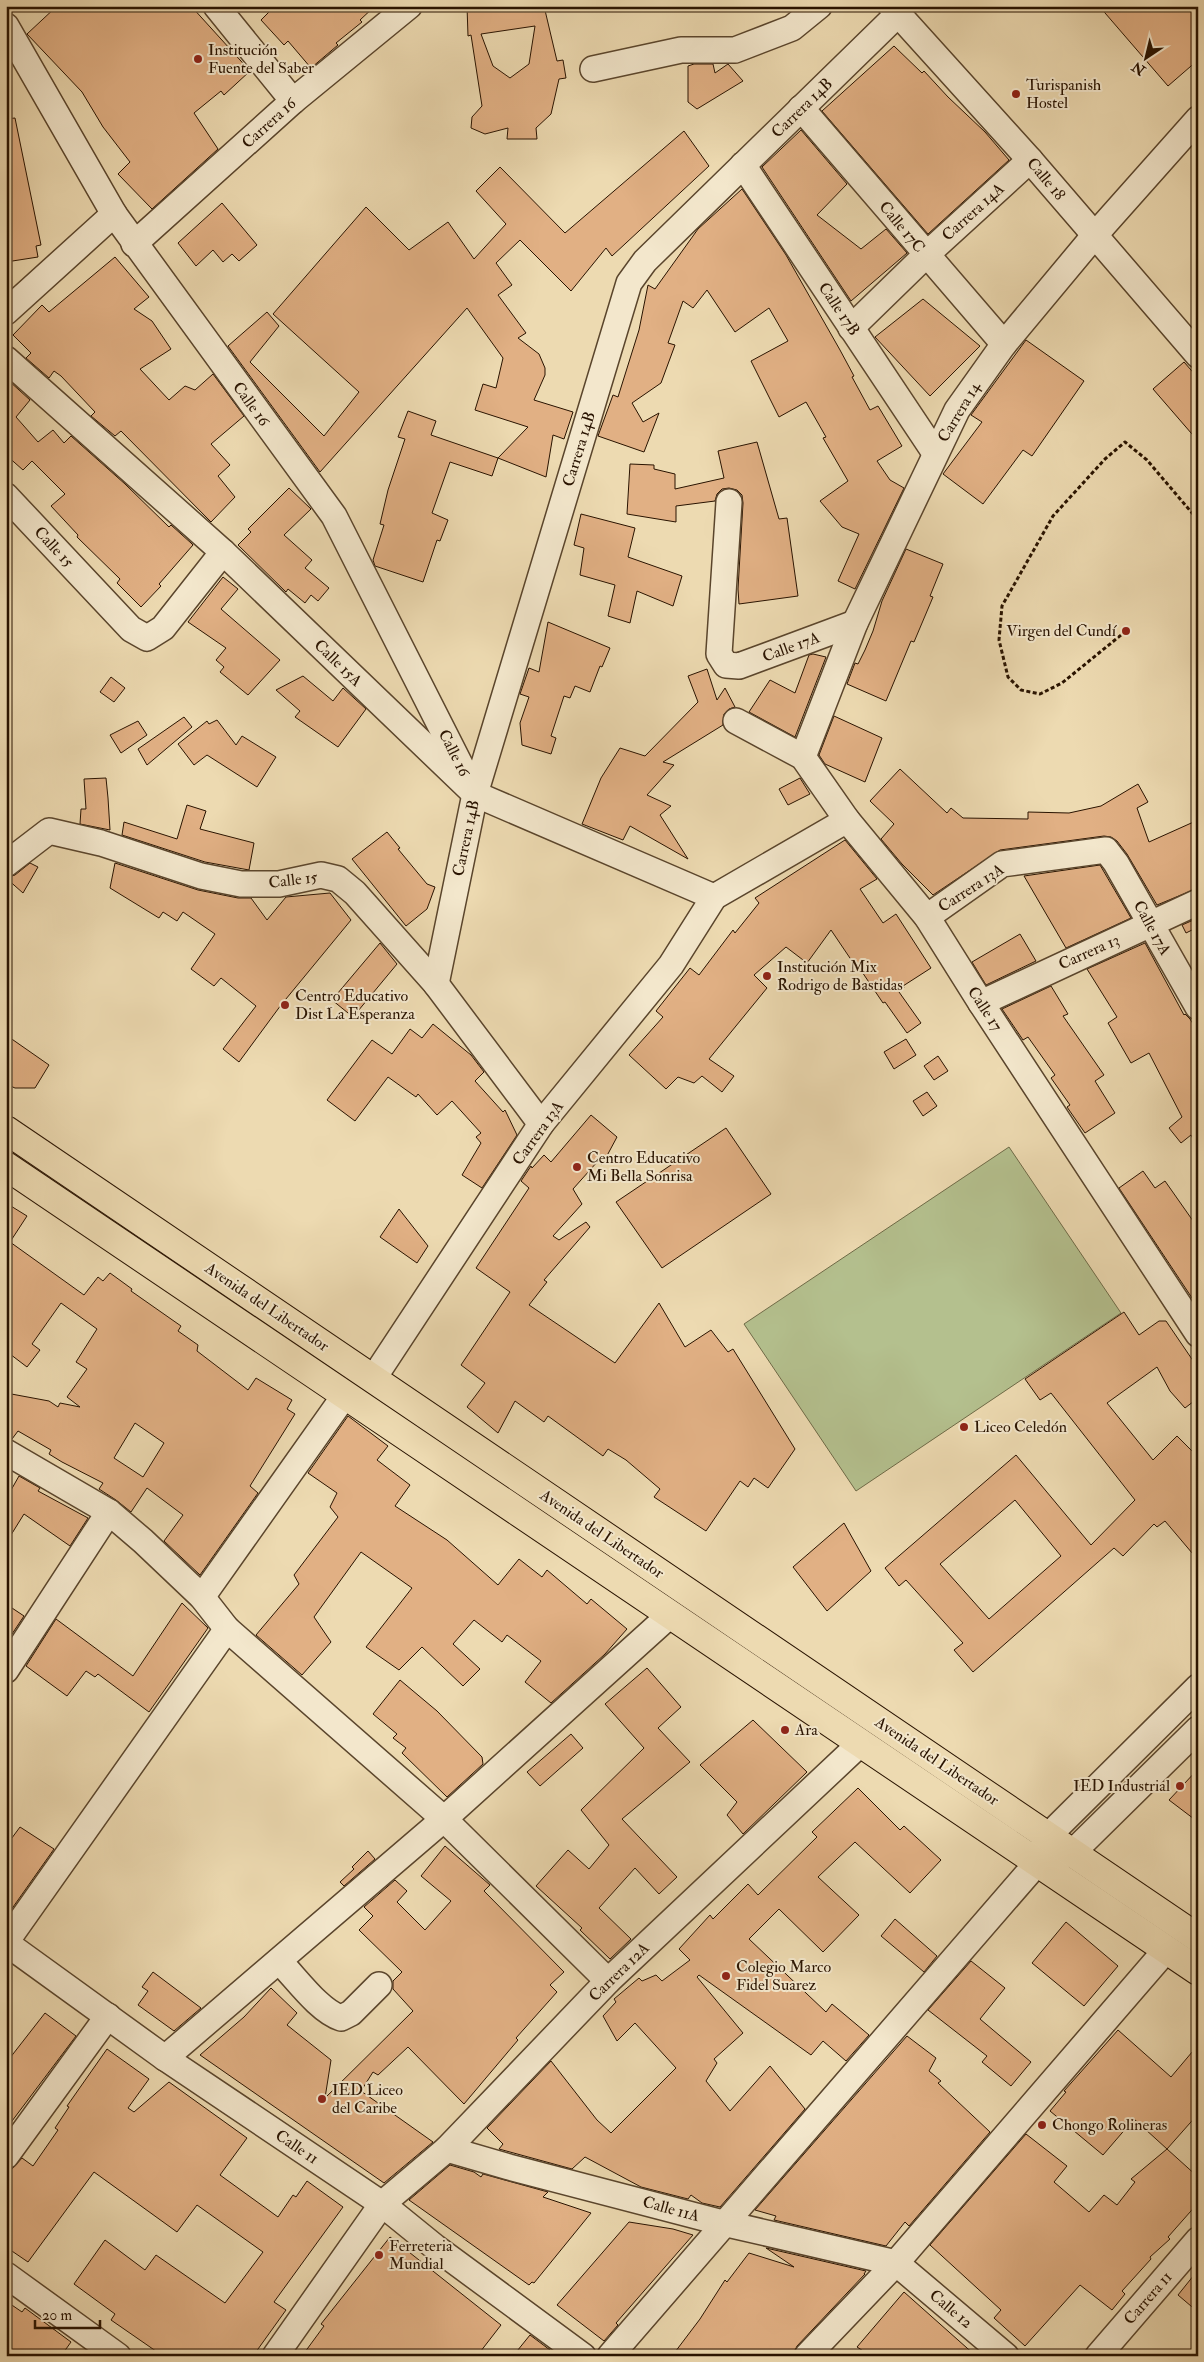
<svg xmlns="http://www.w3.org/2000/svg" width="1204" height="2362" font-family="'IM FELL Double Pica',serif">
<rect width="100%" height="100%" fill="#eddab1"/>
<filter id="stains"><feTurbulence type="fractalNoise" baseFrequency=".004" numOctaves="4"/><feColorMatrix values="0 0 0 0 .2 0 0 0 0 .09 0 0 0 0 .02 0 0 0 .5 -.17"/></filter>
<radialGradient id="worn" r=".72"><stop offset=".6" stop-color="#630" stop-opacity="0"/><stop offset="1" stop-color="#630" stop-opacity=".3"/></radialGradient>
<!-- green -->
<polygon fill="#b4c08e" stroke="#6e6a47" points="1009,1147 1121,1313 856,1491 744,1324"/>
<!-- building -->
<g fill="#e1b084" stroke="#291300" fill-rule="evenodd">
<polygon points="57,6 191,6 250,71 224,95 221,91 194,113 218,149 152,209 118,174 130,162 103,127 82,92 27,34"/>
<polygon points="275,6 375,6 360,20 362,22 336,43 338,45 311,68 288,41 284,45 261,20"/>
<path d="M467 6H544L557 61 563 60 566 78 559 79 551 114 536 128 537 139H507L508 128 485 134 471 128 472 117 482 106 471 35 468 36ZM535 26 529 64 510 78 493 66 481 34Z"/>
<polygon points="1099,6 1190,6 1198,15 1198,60 1168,86"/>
<polygon points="894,46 922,73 924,71 948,97 985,132 1009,160 928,234 822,111"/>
<polygon points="694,64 713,64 715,73 728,64 743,81 697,109 688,102 688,66"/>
<polygon points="15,118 41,245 36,246 38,257 6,262 6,119"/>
<polygon points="801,130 847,184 817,215 861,249 886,229 907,253 851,301 762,167"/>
<polygon points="684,131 709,166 612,256 606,248 571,291 520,240 496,263 512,285 498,295 526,333 518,338 539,354 545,368 545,375 534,400 573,412 564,439 553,435 546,477 498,458 528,427 475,410 483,384 496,388 503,358 467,308 320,472 228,346 267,312 279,326 250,362 324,436 359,392 273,314 366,207 409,250 448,222 474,259 506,224 476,191 500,167 565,233"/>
<polygon points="742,189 786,255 840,350 854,376 852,377 870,410 878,406 902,446 877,461 890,480 904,488 855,589 838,581 859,534 842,527 820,501 848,481 823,438 826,437 806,402 779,417 751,361 788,341 769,308 735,332 707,290 693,308 683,301 668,343 675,345 661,383 632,403 643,422 659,413 644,452 598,436 613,395 618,397 639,330 648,285 655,289 698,229"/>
<polygon points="222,203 257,245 239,261 232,254 223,262 213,250 196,266 178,243"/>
<polygon points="115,257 149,297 134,309 152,321 171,349 140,369 169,400 185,386 195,390 213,374 244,416 211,444 230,465 218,476 235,497 211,522 121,431 115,436 91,416 95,412 61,376 54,371 49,378 26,358 31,353 13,335 42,305 49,312"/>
<polygon points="923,299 980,346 930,396 875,337"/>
<polygon points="1026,340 1084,381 1032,456 1023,450 983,504 943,474 982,422 971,415"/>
<polygon points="1184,362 1198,378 1198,441 1153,389"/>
<polygon points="8,380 30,400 16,417 38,442 53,430 64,443 71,436 125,484 169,527 171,525 191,543 193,545 159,584 161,586 141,607 117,583 120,579 77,537 78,535 51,506 65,494 32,461 23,470 6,455 6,382"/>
<polygon points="408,411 436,421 431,435 498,458 492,476 450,462 432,513 448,520 440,541 437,540 423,582 375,566 373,560 384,525 380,524 388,490 405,439 398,437"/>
<polygon points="757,442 779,519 787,518 798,596 739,604 738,589 743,503 742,495 737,490 729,488 722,489 717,494 715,501 676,506 676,522 627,514 630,464 654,465 654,469 675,474 675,489 724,478 718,451"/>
<polygon points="289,488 311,509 284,535 312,560 305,568 329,588 318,601 311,595 305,603 288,589 286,592 238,545 251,532 248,529"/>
<polygon points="581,514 635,528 628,557 682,576 673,606 637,591 630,623 608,616 615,585 580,575 584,548 574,545"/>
<polygon points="906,549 943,564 930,596 933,597 914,642 911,641 886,701 847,684 855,663 858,664 865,650 873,631 882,601"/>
<polygon points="223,577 238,589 221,609 280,660 248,695 220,672 224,667 216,660 226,648 188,622"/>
<polygon points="548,622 610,648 602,667 600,666 590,692 575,686 570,698 564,696 551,736 556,738 551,754 522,745 520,723 529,697 520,694 529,668 539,672"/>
<polygon points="813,654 826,657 795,737 749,712 770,680 795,693 809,655"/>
<polygon points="707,669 717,700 725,688 735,707 729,709 724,714 723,725 663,762 674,765 647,795 671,806 660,815 688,859 630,826 623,840 582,824 601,778 620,748 645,756 698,702 688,676"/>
<polygon points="303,676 333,701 343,688 366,709 338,747 295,717 300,711 276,690"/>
<polygon points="111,677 125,688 114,702 100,692"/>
<polygon points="834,716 882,738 865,782 825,764 819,755"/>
<polygon points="184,717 192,727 147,765 138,749"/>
<polygon points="217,720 236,745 242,736 276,757 257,787 207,755 194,765 178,744 207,721 209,724"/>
<polygon points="138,721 147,735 121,753 110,735"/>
<polygon points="900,769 947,813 951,808 963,818 1028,819 1028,812 1069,813 1101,806 1138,784 1148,802 1137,808 1149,842 1198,820 1198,888 1157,905 1127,854 1117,841 1111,837 1104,836 1000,850 933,895 902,864 881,839 894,824 870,801"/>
<polygon points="106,778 108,798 110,830 80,824 81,809 86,809 84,779"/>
<polygon points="800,778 810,794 788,805 779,789"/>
<polygon points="187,805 206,811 200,829 254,843 249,870 205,862 122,835 124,822 177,839"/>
<polygon points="387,832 400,848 398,849 427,884 435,887 427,909 406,926 352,859"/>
<polygon points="845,840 877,879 860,889 883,923 896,914 931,968 903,986 904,988 899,992 921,1023 907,1033 885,1002 883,1003 856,963 854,964 831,930 807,963 786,947 754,975 767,988 709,1059 734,1076 722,1092 702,1076 694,1083 678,1077 666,1089 629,1055 663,1017 656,1011 690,968 699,975 733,930 735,933 759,903 755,898"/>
<polygon points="30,863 38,867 23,893 6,878 15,875"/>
<polygon points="115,863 198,890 238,898 251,898 267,920 286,897 330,893 351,920 281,1005 239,1062 223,1049 256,1006 221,978 214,986 191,969 215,934 183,912 177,921 163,912 159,918 110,888"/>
<polygon points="1100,865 1131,918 1066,948 1024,876"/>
<polygon points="1198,918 1198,927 1186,933 1182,925"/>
<polygon points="1020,934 1036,961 986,985 972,962"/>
<polygon points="380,943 397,964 353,1017 332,1000"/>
<polygon points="1145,943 1184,1015 1185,1014 1190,1019 1198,1032 1198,1148 1191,1135 1181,1143 1169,1128 1182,1117 1149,1053 1131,1063 1108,1023 1117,1017 1087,969"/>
<polygon points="1051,986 1068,1014 1063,1016 1104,1075 1095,1081 1115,1113 1085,1133 1067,1107 1070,1105 1051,1078 1055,1075 1028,1037 1023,1040 1002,1009"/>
<polygon points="433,1024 471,1055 484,1072 475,1081 503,1112 505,1110 517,1135 482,1188 462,1175 481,1143 476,1137 481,1133 452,1101 437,1115 418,1094 416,1097 388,1077 355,1121 327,1100 372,1040 392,1054 410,1029 422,1038"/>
<polygon points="6,1035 49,1065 35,1088 15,1088 6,1084"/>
<polygon points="906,1039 916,1055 894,1069 884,1052"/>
<polygon points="938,1056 948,1071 934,1080 924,1066"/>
<polygon points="927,1092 937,1106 923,1116 913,1101"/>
<polygon points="591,1115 617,1137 602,1165 598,1161 573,1189 582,1204 553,1236 559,1240 586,1222 590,1227 544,1280 547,1282 529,1305 615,1363 659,1303 685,1347 711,1330 728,1352 733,1349 795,1449 768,1488 754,1478 748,1487 740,1481 706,1531 654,1497 660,1489 626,1460 608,1449 603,1456 548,1416 544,1422 515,1401 498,1433 467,1407 485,1383 461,1365 510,1292 476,1268 529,1188 521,1181 531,1166 532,1168 544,1155 551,1162"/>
<polygon points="726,1128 771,1194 662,1268 616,1202"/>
<polygon points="1143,1171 1155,1188 1165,1181 1198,1228 1198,1307 1119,1188"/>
<path d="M6 1203 27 1216 10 1242 84 1295 98 1277 103 1281 110 1273 132 1289 131 1291 181 1326 178 1331 198 1345 197 1351 248 1390 256 1378 292 1400 287 1409 295 1414 250 1486 258 1493 200 1575 164 1541 183 1515 147 1488 131 1512 116 1500 99 1489 103 1483 62 1462 49 1454 51 1450 18 1431 12 1439 6 1438V1393L49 1401 58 1407 60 1403 80 1407 67 1397 87 1369 76 1362 97 1329 61 1303 32 1344 40 1350 27 1367 6 1351ZM135 1423 164 1443 143 1477 114 1458Z"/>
<polygon points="399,1209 428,1246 417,1263 380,1237"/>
<path d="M1124 1312 1139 1335 1159 1321H1166L1198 1368V1398L1185 1408 1170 1391 1157 1367 1107 1403 1153 1460 1177 1436 1198 1457V1560L1165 1521 1157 1527 1154 1524 1123 1556 1114 1548 973 1672 954 1650 963 1643 906 1580 899 1586 885 1568 1016 1455 1091 1545 1135 1500 1051 1393 1040 1400 1025 1379ZM1015 1500 1061 1556 989 1619 940 1564Z"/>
<polygon points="348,1416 388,1446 377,1460 410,1485 395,1506 447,1540 498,1585 519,1559 542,1577 547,1570 587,1604 591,1599 627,1629 605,1654 551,1703 525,1682 541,1661 507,1635 502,1642 474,1620 453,1644 480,1669 463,1686 422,1647 399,1670 366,1647 412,1588 361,1552 314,1617 331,1642 302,1675 256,1635 299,1584 294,1575 338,1517 330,1507 337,1493 308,1473"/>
<polygon points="19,1476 40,1488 38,1491 88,1518 70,1546 24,1514 6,1543 6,1499"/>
<polygon points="844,1523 871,1571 827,1611 793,1567"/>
<polygon points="182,1603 208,1628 149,1712 98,1674 95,1677 86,1671 67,1696 26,1666 56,1619 133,1676"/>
<polygon points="6,1604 24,1616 6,1643"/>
<polygon points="647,1668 681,1707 658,1728 690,1762 622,1819 677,1877 659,1894 635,1868 599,1908 631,1939 610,1959 580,1930 582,1928 536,1886 568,1850 589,1869 609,1845 581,1810 644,1748 605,1704"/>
<polygon points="400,1680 437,1711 482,1757 483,1764 447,1797 402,1753 406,1748 393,1738 397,1734 373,1714"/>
<polygon points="753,1720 807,1772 743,1834 727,1815 737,1802 700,1765"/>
<polygon points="571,1734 583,1748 540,1786 527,1772"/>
<polygon points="1198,1769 1198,1822 1169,1800"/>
<polygon points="858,1788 900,1830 904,1826 941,1860 910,1893 855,1842 818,1877 859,1915 823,1952 779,1909 749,1939 826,2012 832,2004 869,2035 846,2061 823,2041 811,2055 699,1975 697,1977 743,2033 714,2059 717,2063 706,2081 730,2111 770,2066 805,2109 720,2207 702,2203 691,2195 688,2199 641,2187 585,2157 572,2169 499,2149 503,2144 487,2128 551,2061 597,2120 611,2133 676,2068 635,2023 617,2041 603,2016 616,2002 614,1999 639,1978 642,1981 656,1975 662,1981 690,1960 679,1949 710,1915 713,1919 748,1884 758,1895 817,1837 812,1832"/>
<polygon points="20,1827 54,1849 6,1917 6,1846"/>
<polygon points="445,1846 490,1885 484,1891 564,1972 550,1985 557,1992 516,2038 518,2040 464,2104 408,2047 378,2075 373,2072 361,2091 433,2142 384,2183 200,2055 244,2017 271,1988 297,2013 287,2025 331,2060 325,2098 413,2011 393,1989 393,1981 402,1972 359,1930 373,1916 364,1907 395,1880 407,1891 397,1902 425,1930 451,1901 421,1876"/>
<polygon points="368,1851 375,1859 344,1886 340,1882 354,1869 352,1867"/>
<polygon points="895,1919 937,1956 924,1972 881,1936"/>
<polygon points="1066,1922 1118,1966 1084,2006 1032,1963"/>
<polygon points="971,1961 1005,1988 980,2019 1031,2062 1011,2086 982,2062 987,2056 928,2010"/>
<polygon points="153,1972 201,2008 174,2031 138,2005 148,1991 142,1987"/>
<polygon points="45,2013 76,2036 6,2129 6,2063"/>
<polygon points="1118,2030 1171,2077 1198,2045 1198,2114 1167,2149 1134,2119 1103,2155 1050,2111 1066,2092 1064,2091"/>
<polygon points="907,2036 936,2058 929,2071 941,2081 938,2083 990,2132 909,2226 905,2222 886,2246 774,2220 776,2216 755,2210"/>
<polygon points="107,2049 149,2079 128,2108 134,2112 169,2082 247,2138 220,2175 278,2217 293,2195 296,2197 307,2181 343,2207 274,2302 286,2310 253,2356 163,2356 111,2320 115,2314 74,2284 105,2240 145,2270 156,2255 225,2303 263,2252 197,2205 177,2232 94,2172 28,2262 6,2247 6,2170 12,2169 22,2158 33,2166 58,2130 55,2128 69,2107 67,2106"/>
<polygon points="1026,2134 1067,2166 1054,2182 1089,2212 1104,2195 1117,2205 1135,2182 1131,2179 1167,2149 1198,2177 1198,2203 1168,2237 1170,2239 1150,2257 1151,2259 1122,2291 1125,2294 1112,2310 1080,2285 1025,2346 994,2318 1001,2310 930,2245"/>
<polygon points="450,2165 474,2172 481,2177 483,2174 548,2192 543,2197 591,2213 534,2283 532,2282 529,2285 409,2200"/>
<polygon points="629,2222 673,2229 693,2235 616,2323 618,2325 604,2341 557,2305"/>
<polygon points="390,2237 501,2325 477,2356 302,2356 324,2326 321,2324"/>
<polygon points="766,2248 866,2271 864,2274 865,2274 797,2346 793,2356 672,2356 700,2319 725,2280 727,2282 749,2253 794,2267"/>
<polygon points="1198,2270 1198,2312 1178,2295"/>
<polygon points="904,2292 976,2356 871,2356 857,2347"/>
<polygon points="6,2301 22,2312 25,2308 71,2342 61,2356 6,2356"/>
<polygon points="530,2335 558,2356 513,2356"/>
</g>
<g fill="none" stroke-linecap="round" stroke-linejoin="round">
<defs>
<g id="minor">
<polyline points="216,6 293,101"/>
<polyline points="891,6 1030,160 1198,355"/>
<polyline points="6,26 114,214 334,516 475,794"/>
<polyline points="593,69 681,50 735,50 792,28 819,6"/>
<polyline points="801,108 1004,344"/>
<polyline points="743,165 935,453"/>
<polyline points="134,244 293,101 409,6"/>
<polyline points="6,312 114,214"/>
<polyline points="851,328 926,255 1030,160"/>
<polyline points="6,359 223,552 475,794 714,897"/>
<polyline points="6,496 131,629 147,638 163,628 223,552"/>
<polyline points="729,502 719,654 726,665 739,666 855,623"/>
<polyline points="736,721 803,757 847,820 927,917 981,1003 1198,1334"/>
<polyline points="803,757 855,623 957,410 1004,344 1094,236 1198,119"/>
<polyline points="6,864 49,831 101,843 201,876 241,884 279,884 321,875 338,879 355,893 436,984 541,1124"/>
<polyline points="927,917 1002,864 1106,850 1116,863 1198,1007"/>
<polyline points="436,984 475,794 629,283 645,261 898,14"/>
<polyline points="981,1003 1198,902"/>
<polyline points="373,1379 541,1124 671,965 714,897 847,820"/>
<polyline points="6,1452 109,1512 143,1541 202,1597 227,1629 444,1819 608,1981"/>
<polyline points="202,1597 345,1395"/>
<polyline points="6,1670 109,1512"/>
<polyline points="1053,1858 1072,1853 1198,1729"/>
<polyline points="6,1942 227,1629"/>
<polyline points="6,1943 165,2058 382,2204 435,2247 583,2356"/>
<path d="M279 1961C296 1978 319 2011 341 2018L351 2013 379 1985"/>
<polyline points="165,2058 444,1819 670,1615"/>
<polyline points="447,2149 509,2167 723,2223 896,2263 1006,2356"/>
<polyline points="6,2156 108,2016"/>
<polyline points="6,2275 118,2356"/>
<polyline points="275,2356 382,2204 447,2149 608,1981 861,1743"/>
<polyline points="610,2356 1037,1863 1048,1836 1198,1687"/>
<polyline points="807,2356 896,2263 1166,1950"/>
<polyline points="1098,2356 1198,2240"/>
</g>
<g id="major">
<polyline points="6,1130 1198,1938"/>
<polyline points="6,1166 1198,1971"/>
</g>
</defs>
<!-- minor casing -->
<use href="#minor" stroke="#5a452c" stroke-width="28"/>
<!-- major casing -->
<use href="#major" stroke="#291300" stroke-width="30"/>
<!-- path -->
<polyline stroke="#291300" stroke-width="3" stroke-dasharray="4 2.5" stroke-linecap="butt" points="1126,631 1062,683 1040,694 1021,690 1008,677 999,640 1002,606 1053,516 1105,459 1125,442 1147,460 1198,520"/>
<!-- minor -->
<use href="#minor" stroke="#f3e7cc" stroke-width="25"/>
<!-- major -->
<use href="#major" stroke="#eddab1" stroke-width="28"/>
</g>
<!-- markers -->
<g fill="#8f2418" stroke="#f3e7cc" stroke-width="2">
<circle cx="198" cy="59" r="5"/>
<circle cx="1016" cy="94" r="5"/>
<circle cx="1126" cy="631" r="5"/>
<circle cx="767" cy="976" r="5"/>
<circle cx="285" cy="1005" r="5"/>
<circle cx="577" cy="1167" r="5"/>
<circle cx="964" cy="1427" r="5"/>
<circle cx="785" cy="1730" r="5"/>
<circle cx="1180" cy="1786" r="5"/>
<circle cx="726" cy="1976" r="5"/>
<circle cx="322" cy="2099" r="5"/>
<circle cx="1042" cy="2125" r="5"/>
<circle cx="379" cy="2255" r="5"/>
</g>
<g text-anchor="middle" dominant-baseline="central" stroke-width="4" stroke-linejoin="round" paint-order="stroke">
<!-- poi labels -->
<g font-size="16" fill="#291300" stroke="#f3e7cc" text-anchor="start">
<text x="208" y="50">Institución<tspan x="208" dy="18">Fuente del Saber</tspan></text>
<text x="1026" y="85">Turispanish<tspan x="1026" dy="18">Hostel</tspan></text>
<text x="1116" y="631" text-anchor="end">Virgen del Cundí</text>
<text x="777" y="967">Institución Mix<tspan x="777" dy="18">Rodrigo de Bastidas</tspan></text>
<text x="295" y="996">Centro Educativo<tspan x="295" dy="18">Dist La Esperanza</tspan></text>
<text x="587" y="1158">Centro Educativo<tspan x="587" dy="18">Mi Bella Sonrisa</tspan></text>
<text x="974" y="1427">Liceo Celedón</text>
<text x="795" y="1730">Ara</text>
<text x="1170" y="1786" text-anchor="end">IED Industrial</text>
<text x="736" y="1967">Colegio Marco<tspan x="736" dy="18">Fidel Suarez</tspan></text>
<text x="332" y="2090">IED Liceo<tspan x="332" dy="18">del Caribe</tspan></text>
<text x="1052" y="2125">Chongo Rolineras</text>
<text x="389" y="2246">Ferreteria<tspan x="389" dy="18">Mundial</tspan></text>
</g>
<!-- street labels -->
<g font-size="16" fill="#291300" stroke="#f3e7cc">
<text transform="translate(802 108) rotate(-44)">Carrera 14B</text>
<text transform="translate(269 123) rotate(-42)">Carrera 16</text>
<text transform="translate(1046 179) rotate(50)">Calle 18</text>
<text transform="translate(973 212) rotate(-42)">Carrera 14A</text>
<text transform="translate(902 227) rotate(50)">Calle 17C</text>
<text transform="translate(839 309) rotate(56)">Calle 17B</text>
<text transform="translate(251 404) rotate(54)">Calle 16</text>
<text transform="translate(959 412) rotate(-59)">Carrera 14</text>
<text transform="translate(579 449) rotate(-73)">Carrera 14B</text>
<text transform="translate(54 547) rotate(47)">Calle 15</text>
<text transform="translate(791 647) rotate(-20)">Calle 17A</text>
<text transform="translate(338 663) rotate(44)">Calle 15A</text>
<text transform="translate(454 753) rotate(63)">Calle 16</text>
<text transform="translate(466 838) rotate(-78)">Carrera 14B</text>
<text transform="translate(293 880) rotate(-7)">Calle 15</text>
<text transform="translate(971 888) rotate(-33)">Carrera 13A</text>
<text transform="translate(1152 928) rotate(61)">Calle 17A</text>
<text transform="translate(1089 952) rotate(-24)">Carrera 13</text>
<text transform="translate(985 1009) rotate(57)">Calle 17</text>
<text transform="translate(538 1133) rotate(-54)">Carrera 13A</text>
<text transform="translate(267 1307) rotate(34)">Avenida del Libertador</text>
<text transform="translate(602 1534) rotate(34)">Avenida del Libertador</text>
<text transform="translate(937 1761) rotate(34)">Avenida del Libertador</text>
<text transform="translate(619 1972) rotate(-44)">Carrera 12A</text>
<text transform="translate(297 2147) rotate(34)">Calle 11</text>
<text transform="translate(671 2209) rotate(15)">Calle 11A</text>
<text transform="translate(1148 2298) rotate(-49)">Carrera 11</text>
<text transform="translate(951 2309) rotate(40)">Calle 12</text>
</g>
</g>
<!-- margin -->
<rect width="1204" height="2362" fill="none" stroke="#eddab1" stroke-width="25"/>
<rect x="8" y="8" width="1189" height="2347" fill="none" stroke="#291300" stroke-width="2.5"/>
<rect x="12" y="12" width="1179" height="2337" fill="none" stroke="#291300"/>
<!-- north arrow -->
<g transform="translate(1146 58) rotate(215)" stroke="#f3e7cc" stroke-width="4" paint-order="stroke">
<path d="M0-4L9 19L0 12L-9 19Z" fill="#291300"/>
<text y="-8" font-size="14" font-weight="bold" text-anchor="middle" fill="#291300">N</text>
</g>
<!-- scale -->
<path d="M35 2320v8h65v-8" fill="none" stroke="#291300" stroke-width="2.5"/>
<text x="42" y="2320" font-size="15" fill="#291300" stroke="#f3e7cc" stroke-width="4" paint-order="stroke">20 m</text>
<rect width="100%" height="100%" filter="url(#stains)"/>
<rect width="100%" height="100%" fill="url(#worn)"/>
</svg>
